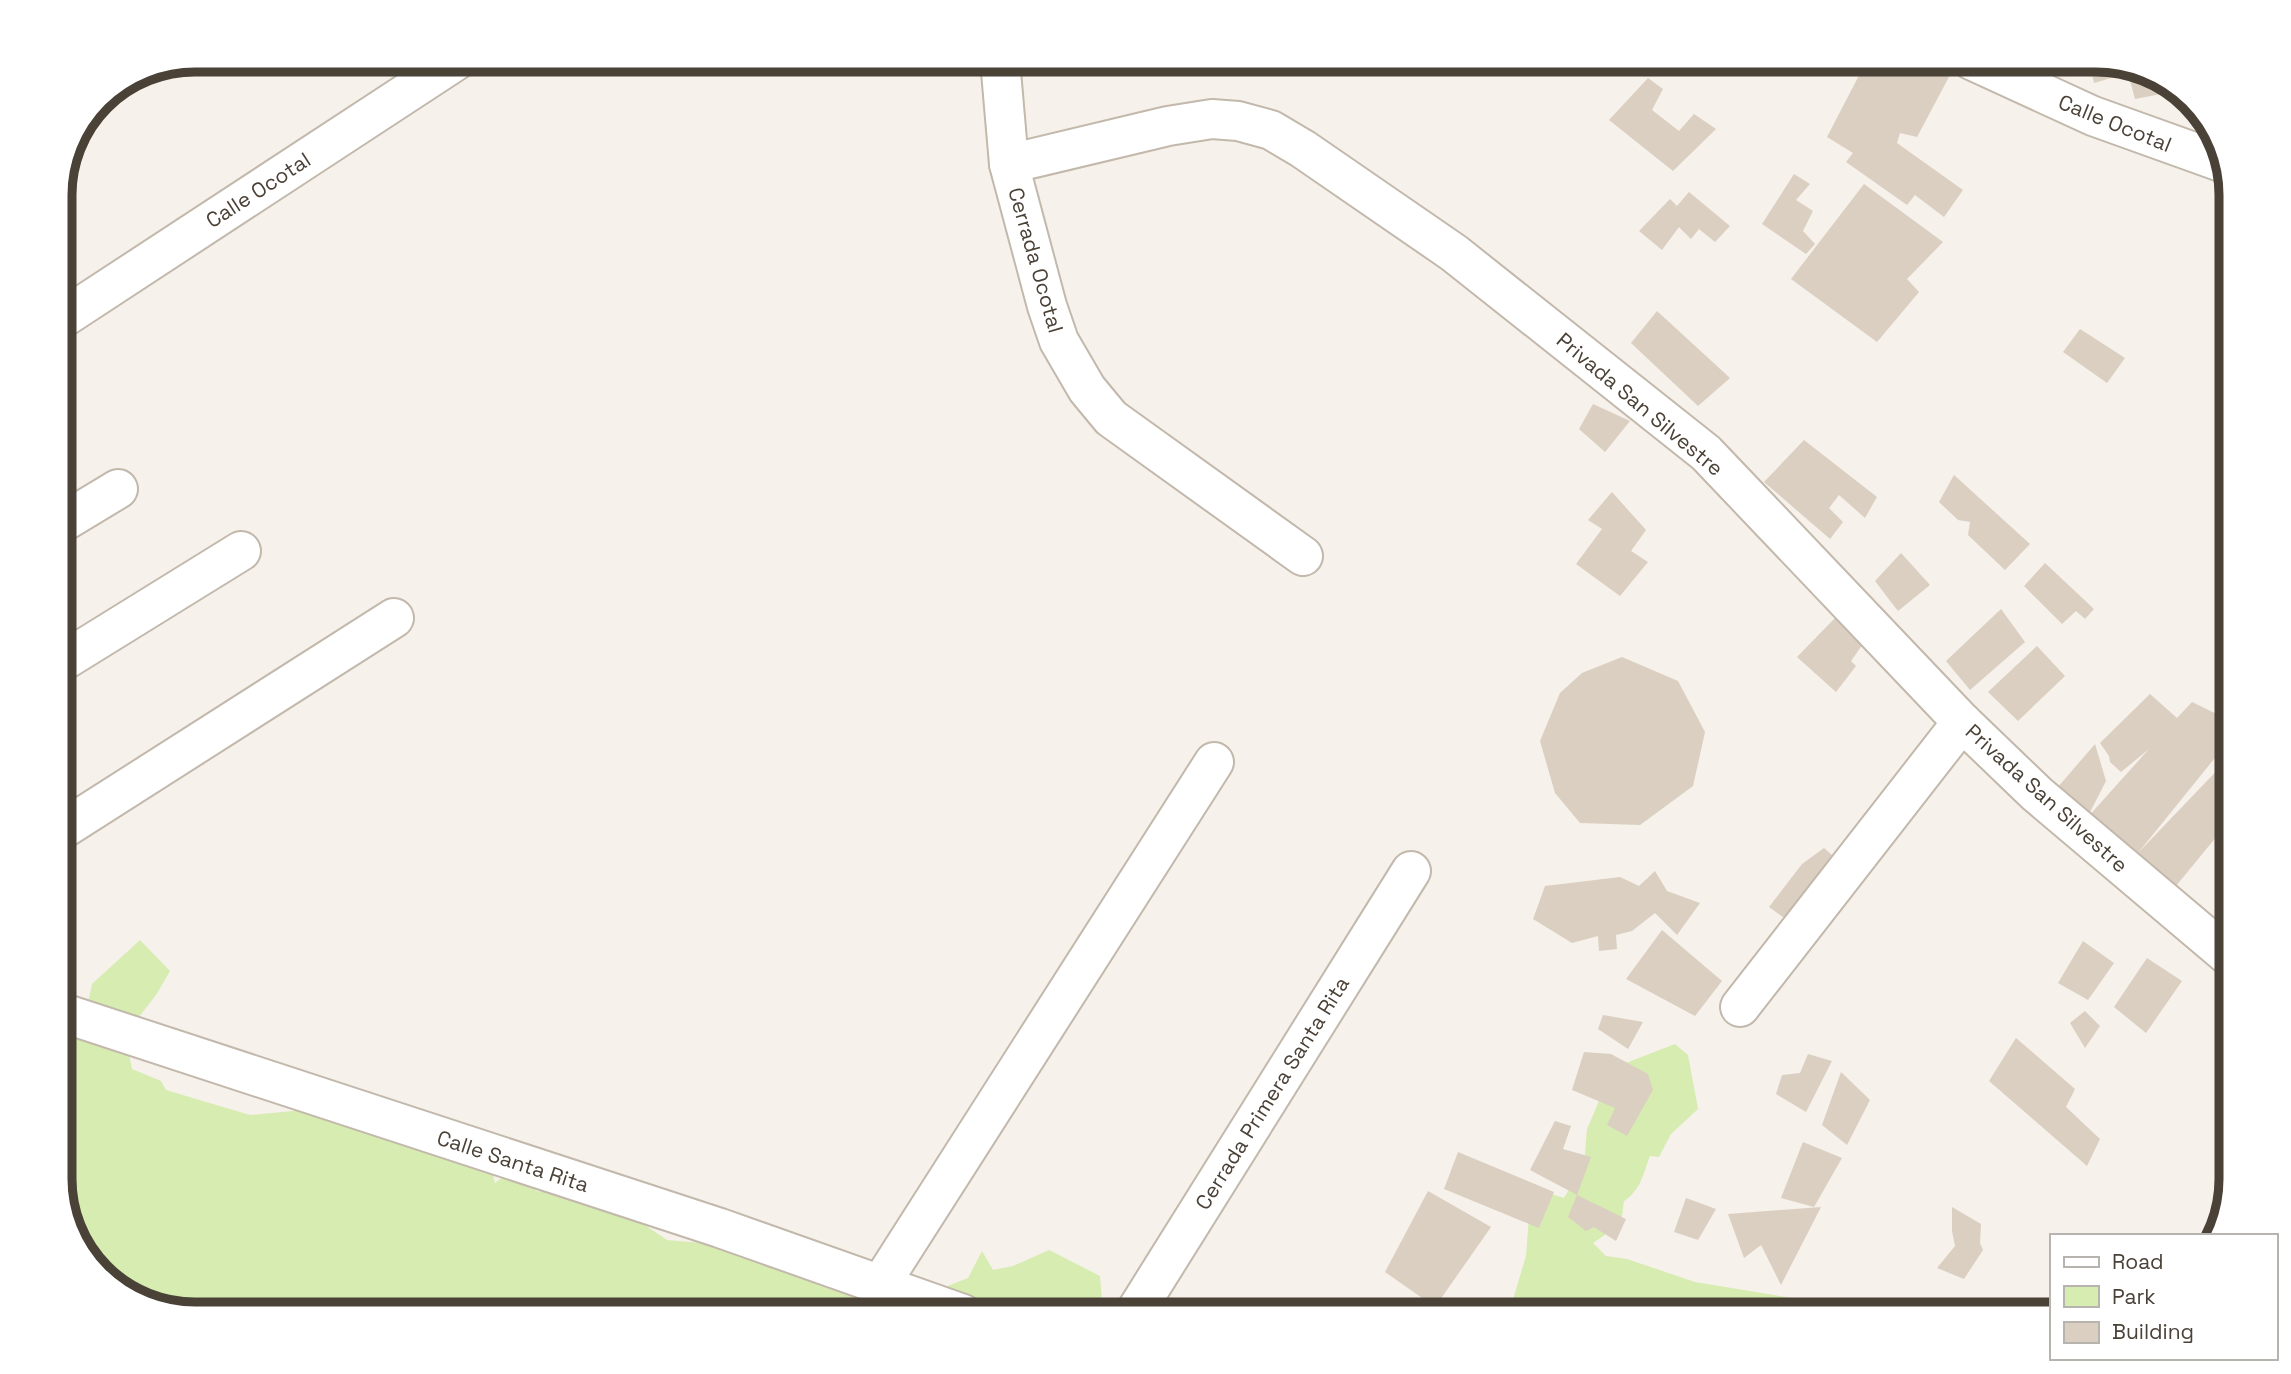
<svg xmlns="http://www.w3.org/2000/svg" width="2291" height="1374" font-family="'Space Grotesk',sans-serif">
<rect width="100%" height="100%" fill="#f6f1ea"/>
<!-- green -->
<g fill="#d6ecb1">
<polygon points="140,940 170,971 156,995 125,1035 132,1069 161,1081 166,1090 250,1115 293,1111 338,1096 490,1162 495,1183 520,1164 536,1191 603,1197 667,1240 770,1249 930,1293 968,1278 982,1251 993,1270 1013,1266 1049,1250 1100,1276 1103,1314 195,1314 127,1296 78,1247 60,1188 60,1007 87,1008 92,984"/>
<path d="M1675 1044 1688 1055 1698 1109 1671 1134 1659 1157 1650 1156C1643 1174 1641 1190 1624 1201L1621 1224 1593 1243 1606 1256 1627 1259 1695 1282 1889 1314H1512L1514 1296 1526 1256 1529 1216 1551 1194 1564 1198 1584 1165 1587 1129 1613 1068Z"/>
</g>
<!-- building -->
<g fill="#dbcfc1">
<polygon points="1867,60 1875,60 1896,71 1900,60 1922,60 1950,75 1917,137 1900,133 1897,143 1963,190 1944,217 1915,195 1907,205 1846,162 1853,153 1827,137"/>
<polygon points="2057,60 2079,60 2058,66"/>
<polygon points="2089,60 2164,78 2177,91 2135,99 2128,73 2094,83"/>
<polygon points="1648,78 1663,89 1652,110 1679,131 1694,114 1716,129 1673,171 1609,120"/>
<polygon points="2194,108 2207,120 2199,123"/>
<polygon points="1794,174 1810,184 1796,200 1813,211 1803,231 1815,244 1806,254 1762,224"/>
<polygon points="1864,184 1943,242 1907,279 1919,292 1877,342 1791,279"/>
<polygon points="1689,192 1730,226 1715,242 1699,229 1691,239 1679,227 1662,250 1639,231 1670,199 1677,206"/>
<polygon points="2231,303 2231,340 2215,328"/>
<polygon points="1657,311 1730,378 1698,406 1631,343"/>
<polygon points="2080,329 2125,358 2107,383 2063,352"/>
<polygon points="1593,404 1630,421 1605,452 1579,429"/>
<polygon points="1804,440 1877,497 1865,518 1839,495 1829,508 1843,522 1830,539 1764,482"/>
<polygon points="1954,475 2030,544 2005,570 1968,535 1970,522 1958,520 1939,502"/>
<polygon points="1612,492 1646,530 1631,551 1648,562 1620,596 1576,564 1602,529 1588,520"/>
<polygon points="1901,553 1930,585 1898,611 1875,581"/>
<polygon points="2045,563 2094,609 2085,619 2076,611 2062,624 2024,586"/>
<polygon points="2001,609 2025,642 1970,690 1946,661"/>
<polygon points="1835,618 1865,641 1851,661 1856,666 1836,692 1797,657"/>
<polygon points="2037,646 2065,676 2018,721 1988,692"/>
<polygon points="1622,657 1678,681 1705,732 1693,786 1640,825 1580,823 1555,793 1540,741 1560,693 1582,673"/>
<polygon points="2150,694 2177,718 2192,702 2231,721 2231,738 2138,853 2227,760 2231,764 2231,819 2171,892 2087,818 2058,787 2095,744 2106,781 2087,818 2149,749 2121,772 2110,762 2109,756 2100,743"/>
<polygon points="1824,848 1840,862 1850,891 1817,942 1769,907 1802,864"/>
<polygon points="1655,871 1667,891 1700,903 1677,935 1655,913 1632,931 1616,935 1617,949 1599,951 1598,936 1572,943 1533,919 1545,886 1620,877 1639,886"/>
<polygon points="1662,930 1722,981 1695,1016 1626,979"/>
<polygon points="2083,941 2114,963 2088,1000 2058,983"/>
<polygon points="2147,958 2182,981 2146,1033 2114,1007"/>
<polygon points="2085,1011 2100,1026 2085,1048 2070,1023"/>
<polygon points="1603,1015 1643,1022 1628,1049 1598,1029"/>
<polygon points="2016,1038 2075,1089 2066,1107 2100,1139 2087,1166 1989,1081"/>
<polygon points="1584,1052 1611,1054 1648,1074 1653,1090 1627,1136 1607,1125 1615,1108 1572,1090"/>
<polygon points="1808,1054 1832,1061 1806,1112 1776,1094 1782,1075 1800,1073"/>
<polygon points="1841,1072 1870,1100 1847,1145 1822,1125"/>
<polygon points="1555,1121 1571,1126 1563,1149 1591,1157 1577,1195 1530,1170"/>
<polygon points="1803,1142 1842,1158 1814,1207 1781,1198"/>
<polygon points="1458,1152 1554,1192 1539,1228 1444,1189"/>
<polygon points="1428,1191 1491,1227 1435,1307 1385,1272"/>
<polygon points="1577,1195 1626,1219 1616,1241 1594,1227 1586,1231 1568,1217"/>
<polygon points="1686,1198 1716,1209 1698,1240 1674,1232"/>
<polygon points="1821,1207 1781,1285 1761,1245 1744,1258 1728,1214"/>
<polygon points="1952,1207 1981,1224 1980,1243 1983,1250 1964,1279 1937,1268 1955,1246 1952,1231"/>
</g>
<g fill="none" stroke-linecap="round" stroke-linejoin="round">
<defs>
<g id="minor">
<polyline points="1000,60 1009,164 1047,306 1059,341 1087,389 1111,418 1303,556"/>
<polyline points="1971,60 2093,116 2224,163"/>
<polyline points="1009,164 1168,126 1212,119 1238,121 1271,130 1303,149 1454,253 1706,453 1962,722 2037,794 2231,958"/>
<polyline points="60,320 457,60"/>
<polyline points="60,524 118,489"/>
<polyline points="60,663 241,551"/>
<polyline points="60,831 394,618"/>
<polyline points="1740,1007 1962,722"/>
<polyline points="60,1012 720,1228 963,1314"/>
<polyline points="880,1285 1214,762"/>
<polyline points="1134,1314 1411,871"/>
</g>
</defs>
<!-- minor casing -->
<use href="#minor" stroke="#c2b8ab" stroke-width="42"/>
<!-- minor -->
<use href="#minor" stroke="#fff" stroke-width="38"/>
</g>
<g text-anchor="middle" dominant-baseline="central" stroke-width="6" stroke-linejoin="round" paint-order="stroke">
<!-- street labels -->
<g font-size="21" fill="#4a4137" stroke="#fff">
<text transform="translate(2115 123) rotate(22)">Calle Ocotal</text>
<text transform="translate(258 190) rotate(-33)">Calle Ocotal</text>
<text transform="translate(1036 260) rotate(74)">Cerrada Ocotal</text>
<text transform="translate(1640 404) rotate(40)">Privada San Silvestre</text>
<text transform="translate(2047 798) rotate(42)">Privada San Silvestre</text>
<text transform="translate(1272 1093) rotate(-58)">Cerrada Primera Santa Rita</text>
<text transform="translate(513 1161) rotate(18)">Calle Santa Rita</text>
</g>
</g>
<!-- crop -->
<path d="M0 0H2291V1374H0ZM195 72H2096A123 123 0 0 1 2219 195V1179A123 123 0 0 1 2096 1302H195A123 123 0 0 1 72 1179V195A123 123 0 0 1 195 72Z" fill="#fff" fill-rule="evenodd"/>
<path fill="none" stroke="#4a4137" stroke-width="9" d="M195 72H2096A123 123 0 0 1 2219 195V1179A123 123 0 0 1 2096 1302H195A123 123 0 0 1 72 1179V195A123 123 0 0 1 195 72Z"/>
<!-- legend -->
<rect x="2050" y="1234" width="228" height="126" fill="#ffffff" stroke="#b7b3af" stroke-width="2"/>
<rect x="2064" y="1257" width="35" height="10" fill="#ffffff" stroke="#b7b3af" stroke-width="2"/>
<text x="2112" y="1269" font-size="21" fill="#4a4137">Road</text>
<rect x="2064" y="1286" width="35" height="21" fill="#d6ecb1" stroke="#b7b3af" stroke-width="2"/>
<text x="2112" y="1304" font-size="21" fill="#4a4137">Park</text>
<rect x="2064" y="1322" width="35" height="21" fill="#dbcfc1" stroke="#b7b3af" stroke-width="2"/>
<text x="2112" y="1339" font-size="21" fill="#4a4137">Building</text>
</svg>
